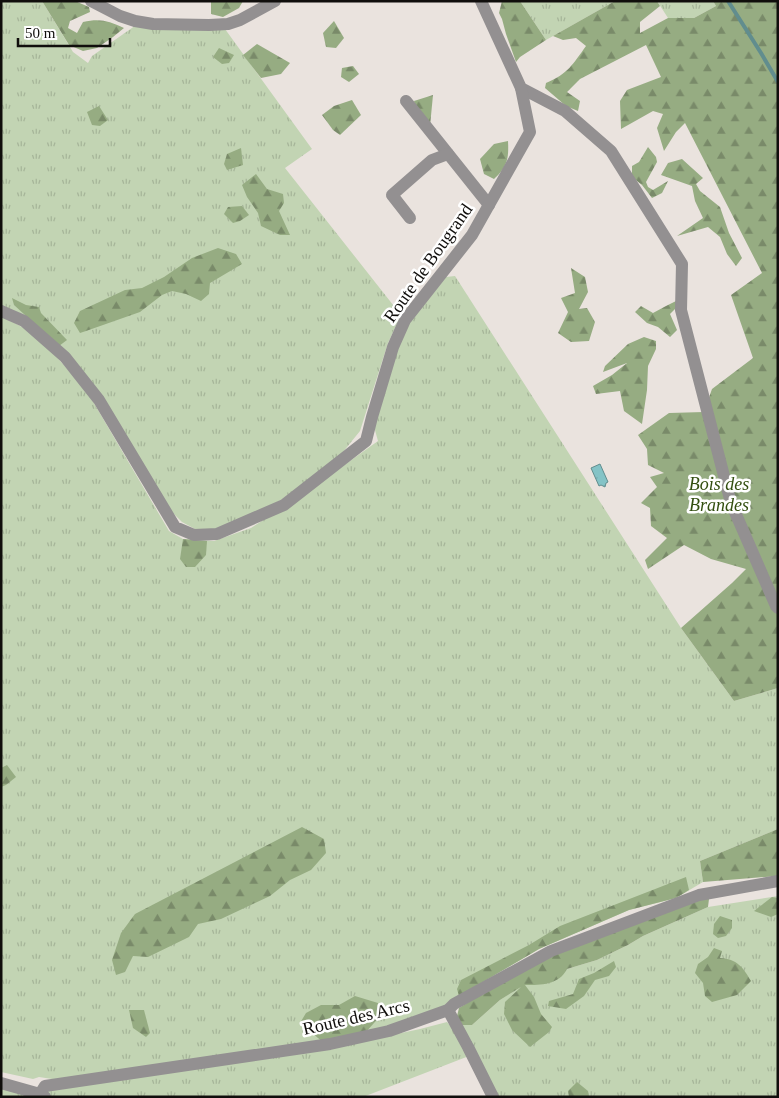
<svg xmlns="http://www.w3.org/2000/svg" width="779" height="1098" font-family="'Times New Roman',serif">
<defs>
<pattern id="grass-tufts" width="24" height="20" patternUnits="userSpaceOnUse" patternTransform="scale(1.25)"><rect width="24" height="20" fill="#c2d4b3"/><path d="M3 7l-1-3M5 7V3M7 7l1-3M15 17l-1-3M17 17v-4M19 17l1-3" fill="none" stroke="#a6b599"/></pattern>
<pattern id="forest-firs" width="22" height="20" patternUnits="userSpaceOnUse" patternTransform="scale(1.25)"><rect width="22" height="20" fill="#96ac82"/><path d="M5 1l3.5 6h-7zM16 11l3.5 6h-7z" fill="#798a69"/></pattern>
<pattern id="water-ripples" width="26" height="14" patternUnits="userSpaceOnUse" patternTransform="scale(1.25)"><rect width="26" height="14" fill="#84c3c6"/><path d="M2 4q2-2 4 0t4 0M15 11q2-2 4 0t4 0" fill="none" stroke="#71a6a9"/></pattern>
</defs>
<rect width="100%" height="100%" fill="#eae3de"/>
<!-- grass -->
<g fill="url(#grass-tufts)">
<polygon points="1,1 42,1 73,52 88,63 92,56 139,23 225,29 312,149 285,168 401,315 388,343 360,431 343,452 300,489 246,520 216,530 195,529 182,522 168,508 82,374 1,308"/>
<polygon points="520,1 615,1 546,40"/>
<polygon points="657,1 713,1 716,6 694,18 668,18"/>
<polygon points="455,276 681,628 734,701 778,688 778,829 700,861 703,882 676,898 629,910 539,949 459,996 449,1004 340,1046 420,1029 447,1022 455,1031 469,1056 363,1097 1,1097 1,1085 57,1089 52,1079 39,1077 33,1079 1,1072 1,316 24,328 49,348 88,393 169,531 183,539 214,541 251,528 298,498 378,441 373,423 396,346 409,323 446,277"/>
<polygon points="778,896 778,1097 498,1097 462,1025 472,1025 500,1000 525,984 567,969 597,960 628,945 643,936 708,907"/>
</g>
<!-- forest -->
<g fill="url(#forest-firs)">
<path d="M42 1H75L89 7 90 12 70 21 68 28 77 33 83 22C100 18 109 21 124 28L113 37 97 48 83 51 69 45Z"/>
<polygon points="211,1 243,1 239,8 223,17 211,14"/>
<polygon points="502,1 520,1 546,40 520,57 516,62 506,34 502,19 499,13"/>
<path d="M615 1H657L660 6 640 22V33L668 18H694L716 6 713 1H778V688L734 701 681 628 732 583 746 569 711 559 684 545 648 569 645 560 667 538 651 526 650 508 641 503 657 487 650 477 664 473 648 465 647 449 638 435 669 413 704 412 712 389 753 358 731 295 762 273 685 123 676 132 664 151 657 128 663 114 653 111 621 129 620 101 627 90 661 77 646 45 580 79 567 92 580 101 578 111 566 106 545 88 546 83C568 74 573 64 586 46L576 38 563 40 553 36Z"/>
<polygon points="334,21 344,38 336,48 326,47 323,33"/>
<polygon points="257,44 290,63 281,74 261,78 243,55"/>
<polygon points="219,48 234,55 229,63 222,64 213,57"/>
<polygon points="353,66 359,74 349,82 341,77 342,68"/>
<polygon points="433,95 430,126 415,105 414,101"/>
<polygon points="352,100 361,115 340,135 333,130 322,115 334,106"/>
<polygon points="99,106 108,120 100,126 92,125 87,112"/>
<path d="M508 141C509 159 507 167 494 179L484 174 480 159 494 144Z"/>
<polygon points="648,147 656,157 657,162 646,182 648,187 653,190 668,181 662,193 652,198 642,185 632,177 632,166 639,162"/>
<polygon points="241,148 243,165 227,170 224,164 227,154"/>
<polygon points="682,159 703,178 696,184 700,191 720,207 729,233 742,258 736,266 727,254 720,237 708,227 677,236 703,218 695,201 692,186 661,175 668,163"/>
<polygon points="256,174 267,189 283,194 284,203 279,211 290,235 280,235 261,226 258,213 247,197 242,185"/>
<polygon points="242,206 249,215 240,221 233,223 224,214 228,207"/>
<polygon points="218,248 236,254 242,264 210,283 209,294 201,301 186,294 172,291 162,295 140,312 86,331 80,333 74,323 80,311 125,290 142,288 164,277 192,258"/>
<polygon points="571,268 585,277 588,292 579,309 587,308 595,322 589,341 571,342 558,333 568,312 561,298 575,293"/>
<polygon points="12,298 26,305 39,307 41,313 67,340 59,346 14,305"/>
<polygon points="678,300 678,306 670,314 677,330 670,337 658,327 647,323 635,312 641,306 653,313 666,306"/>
<polygon points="644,337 656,341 656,349 648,366 647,390 642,424 624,411 620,391 596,394 593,386 612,375 627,363 603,372 605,366 628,344"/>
<polygon points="183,539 207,541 206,555 195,567 186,567 180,559"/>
<polygon points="7,765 16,777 6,785 1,787 1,768"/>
<polygon points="302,827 324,839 326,853 311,870 290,880 270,896 221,919 198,924 189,937 148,957 133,956 125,972 116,975 112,960 121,933 135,914"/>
<polygon points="778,829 778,876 703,882 700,861"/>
<polygon points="686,877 689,890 676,898 629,910 539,949 459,996 457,989 461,980 529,945 560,926"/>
<path d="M698 893 709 899 708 907 643 936 628 945 597 960 567 969C559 985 541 985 525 985L534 997 541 1014 552 1027 549 1032 530 1047 512 1030 504 1014 505 1002 521 987 500 1000 472 1025H462L457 1016 459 1008 551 951Z"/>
<polygon points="772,897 778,898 778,914 771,917 754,911"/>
<polygon points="720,916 732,920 732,928 726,936 718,938 713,934 714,924"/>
<path d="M714 948 722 951 720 958C737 959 743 967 751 981L737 995 712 1002 705 996 703 983 695 973 698 964 708 957Z"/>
<polygon points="614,961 616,967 609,976 595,980 584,996 566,1009 548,1006 549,1001 573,994 579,979 594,973"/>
<polygon points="355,996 378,1003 383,1013 365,1033 324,1043 300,1023 306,1013 321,1005 339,1005"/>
<polygon points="129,1010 144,1010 150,1033 146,1037 133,1028"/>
<polygon points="577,1082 588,1091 589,1097 569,1097 568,1091"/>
</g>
<!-- water -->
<polygon fill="url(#water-ripples)" stroke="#618d8e" points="600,464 608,482 606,483 605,487 601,485 599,486 591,468"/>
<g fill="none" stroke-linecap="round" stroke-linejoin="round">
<!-- stream -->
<polyline stroke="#618d8e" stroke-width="4" points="728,1 761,53 778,82"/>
<!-- street -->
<g stroke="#939091" stroke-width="12">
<polyline points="91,1 120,16 135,21 153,24 209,25 228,24 240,20 275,1"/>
<polyline points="481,1 521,88 565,111 611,151 682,264 681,310 731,503 776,606 778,608"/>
<polyline points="406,101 489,205"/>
<polyline points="410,218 392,195 432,160 448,154"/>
<polyline points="1,311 24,321 65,357 99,400 175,527 194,535 217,534 284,505 366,441 372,417 393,347 405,320 472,235 530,132 521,88"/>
<polyline points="448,1010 468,1047 493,1097"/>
<polyline points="1,1083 40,1094 45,1097"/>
<polyline points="40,1094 45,1086 330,1044 389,1031 448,1010 454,1004 551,951 699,895 778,881"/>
</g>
</g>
<g text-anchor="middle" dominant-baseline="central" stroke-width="5" stroke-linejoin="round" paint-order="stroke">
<!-- street labels -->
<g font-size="18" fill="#100e0c" stroke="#fff">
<text transform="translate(428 263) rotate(-55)">Route de Bougrand</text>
<text transform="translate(356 1017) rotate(-13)">Route des Arcs</text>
</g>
<!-- park labels -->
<g font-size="18" font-style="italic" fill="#334f10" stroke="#fff">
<text x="719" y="484">Bois des<tspan x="719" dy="21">Brandes</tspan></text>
</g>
</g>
<!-- border -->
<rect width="779" height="1098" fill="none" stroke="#100e0c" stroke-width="5"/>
<!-- scale -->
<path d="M18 38v8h92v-8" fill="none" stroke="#100e0c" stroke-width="2.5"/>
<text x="25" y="38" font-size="15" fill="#100e0c" stroke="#ffffff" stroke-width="4" paint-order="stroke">50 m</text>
</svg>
